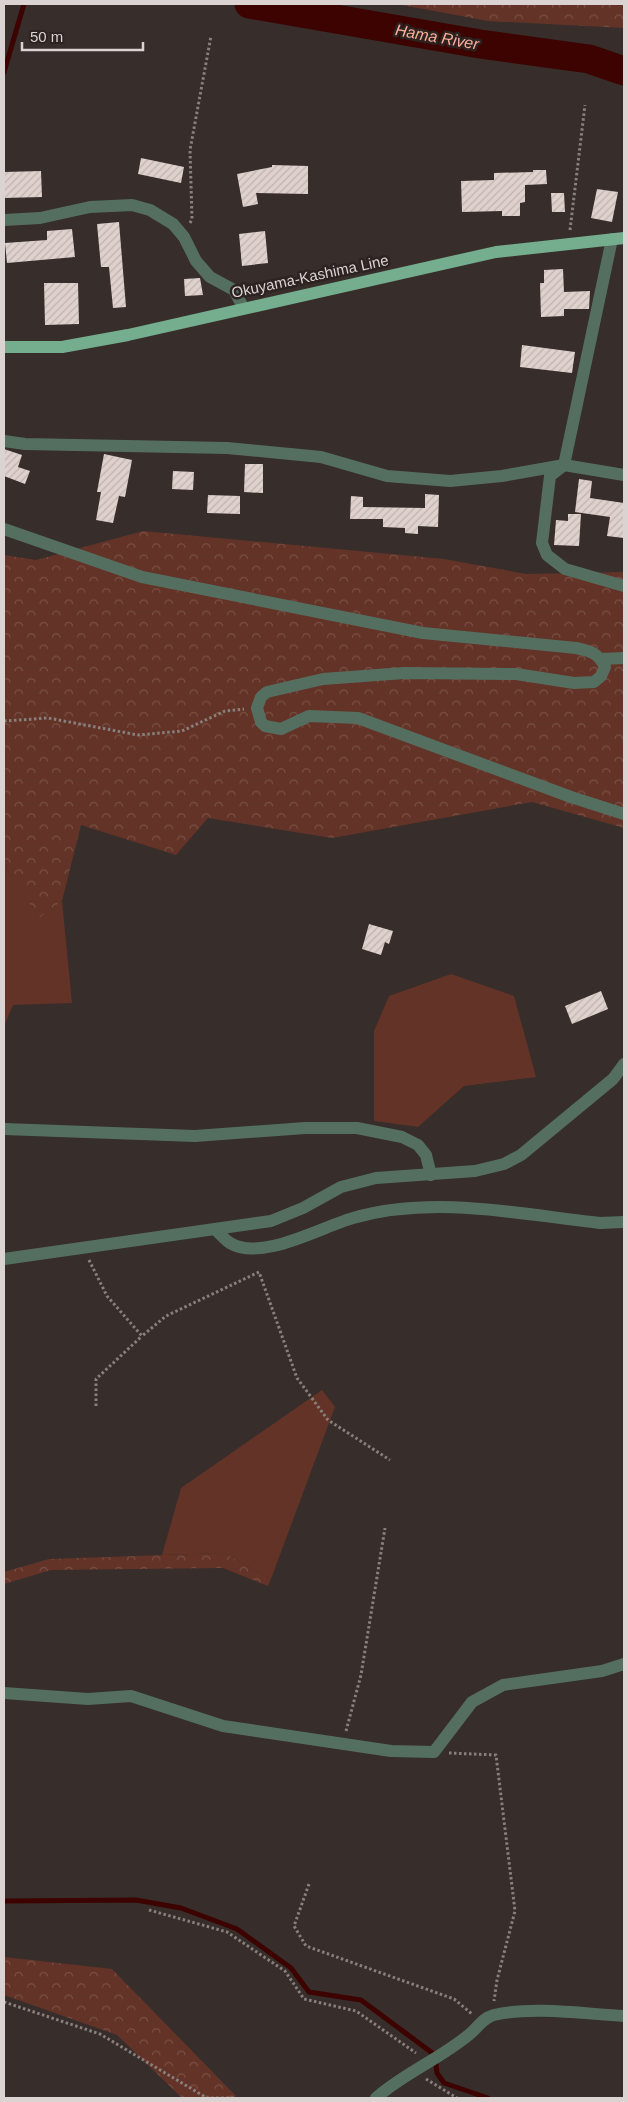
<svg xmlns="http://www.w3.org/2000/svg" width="628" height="2102" font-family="Arial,sans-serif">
<defs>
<pattern id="forest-crowns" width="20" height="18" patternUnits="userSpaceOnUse" patternTransform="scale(1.25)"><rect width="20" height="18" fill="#633327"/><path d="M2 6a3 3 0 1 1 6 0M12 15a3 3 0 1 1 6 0" fill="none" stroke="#795045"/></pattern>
<pattern id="building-hatch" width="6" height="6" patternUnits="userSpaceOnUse" patternTransform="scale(1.25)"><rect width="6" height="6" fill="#dfd1ce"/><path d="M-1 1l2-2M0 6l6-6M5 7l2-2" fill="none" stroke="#bfb4b1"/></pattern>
</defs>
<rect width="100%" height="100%" fill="#372d2a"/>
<!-- grass -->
<g fill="#633327">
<polygon points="4,865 39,917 62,901 72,1003 13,1005 4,1026"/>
<polygon points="451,974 514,996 536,1077 464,1086 418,1127 374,1121 374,1031 389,996"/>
<polygon points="322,1390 335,1407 271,1579 224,1553 162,1555 181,1488"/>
</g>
<!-- forest -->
<g fill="url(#forest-crowns)">
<polygon points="397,4 624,4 624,28 488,21"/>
<polygon points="143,531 444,559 526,574 624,572 624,828 532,802 332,838 208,818 176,855 81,825 62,901 39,918 4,865 4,555 36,560"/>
<polygon points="224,1553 271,1579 268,1586 223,1568 51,1570 4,1584 4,1572 49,1559"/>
<polygon points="4,1957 112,1969 236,2096 234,2098 182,2098 117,2035 4,1995"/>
</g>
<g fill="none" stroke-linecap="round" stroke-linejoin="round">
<!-- stream -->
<g stroke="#3c0300" stroke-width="5">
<polyline points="4,72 24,4"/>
<polyline points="4,1901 136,1900 181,1908 237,1929 291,1968 309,1992 361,2000 435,2055 437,2073 444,2083 488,2098"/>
</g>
<!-- river -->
<polyline stroke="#3c0300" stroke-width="29" points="249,4 480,44 589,59 624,71"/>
</g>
<!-- building -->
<g fill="url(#building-hatch)">
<polygon points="141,158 184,167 181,183 138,174"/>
<polygon points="272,165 308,166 308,194 256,193 258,204 243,207 237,174 272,167"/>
<polygon points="533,170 546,170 547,184 525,185 525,202 520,203 520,216 502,216 502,211 462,212 461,181 494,180 494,173 533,172"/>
<polygon points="41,171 42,197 4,198 4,172"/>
<polygon points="597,189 618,192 612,222 591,218"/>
<polygon points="551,193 564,193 565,212 552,212"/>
<polygon points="119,222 126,307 113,308 109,267 101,267 97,224"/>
<polygon points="72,229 75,257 7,263 5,243 47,240 47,231"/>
<polygon points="265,231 268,263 242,266 239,234"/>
<polygon points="563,269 564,292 590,291 589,309 564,309 564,316 541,317 540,283 544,283 544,270"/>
<polygon points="200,278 203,295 185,296 184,279"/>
<polygon points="44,283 78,283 79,324 45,325"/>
<polygon points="522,345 575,352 572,373 520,367"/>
<polygon points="4,449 22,455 18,467 30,471 25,484 4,476"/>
<polygon points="104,454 132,460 125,497 119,496 113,523 96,520 101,492 97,492"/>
<polygon points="245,464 263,464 263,493 244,492"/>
<polygon points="173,471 194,472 193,490 172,489"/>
<polygon points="579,479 592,481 590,498 624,503 624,538 607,536 610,517 575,512"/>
<polygon points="425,494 439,495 438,527 418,526 418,534 405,533 405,528 383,527 383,519 350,519 351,496 363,497 363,507 425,508"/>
<polygon points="208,495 240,496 240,514 207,513"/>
<polygon points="568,514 581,514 579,546 554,545 556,520 568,521"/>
<polygon points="369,924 393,931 389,944 385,942 381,955 362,949"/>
<polygon points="601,991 608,1009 572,1024 565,1006"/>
</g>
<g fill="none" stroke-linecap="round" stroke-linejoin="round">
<!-- path -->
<g stroke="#88807d" stroke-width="3" stroke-dasharray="2.5 2.5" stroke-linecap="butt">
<polyline points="190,223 192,219 190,150 211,36"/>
<polyline points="570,230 585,105"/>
<polyline points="4,721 48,718 138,735 182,731 225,711 244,709"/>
<polyline points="89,1260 107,1296 142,1336 166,1316 259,1272 297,1378 328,1420 390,1460"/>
<polyline points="96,1406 96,1379 142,1336"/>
<polyline points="346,1731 361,1675 385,1528"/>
<polyline points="449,1753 496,1755 515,1911 497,1980 494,2001"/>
<polyline points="309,1884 294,1926 306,1946 454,1999 472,2014"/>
<polyline points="149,1910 227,1932 285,1971 304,1999 356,2011 416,2053"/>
<polyline points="4,2002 100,2034 207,2098 233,2098"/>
<polyline points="426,2079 457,2098"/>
</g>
<!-- minor -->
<g stroke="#546f60" stroke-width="12">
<polyline points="4,220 40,218 90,207 132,205 150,210 173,224 184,237 196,261 210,277 234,290 243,307"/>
<polyline points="612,239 564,465 550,476 542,543 547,555 565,569 624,586"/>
<polyline points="4,441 25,444 227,448 321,457 387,476 450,481 502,476 564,465 624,475"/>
<path d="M4 529 142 577 423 633 576 648C591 651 598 653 605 667L601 676 594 682 574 683 516 674 404 673 323 679 267 692 261 697 257 708 261 722 265 726 281 729 309 716 358 718 571 797 624 814"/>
<polyline points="601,659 624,658"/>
<polyline points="4,1129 195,1136 305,1128 357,1128 402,1137 418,1145 426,1155 431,1175"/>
<path d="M216 1230C220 1234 225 1240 230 1243 261 1262 321 1227 353 1218 434 1195 518 1214 600 1223L624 1222"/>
<polyline points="4,1259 271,1221 303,1208 341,1187 376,1178 475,1171 504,1164 521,1155 613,1079 624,1064"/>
<polyline points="4,1693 88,1699 131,1696 223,1726 391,1751 434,1752 472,1702 503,1685 602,1671 624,1664"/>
<path d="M376 2098C404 2073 442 2058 471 2033 479 2026 483 2018 494 2015 532 2006 585 2014 624 2016"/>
</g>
<!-- major -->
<polyline stroke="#75ae8f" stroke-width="12" points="4,347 62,347 128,335 496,252 624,238"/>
</g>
<g text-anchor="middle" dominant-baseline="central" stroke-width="5" stroke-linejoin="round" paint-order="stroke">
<!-- street labels -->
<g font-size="15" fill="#dad3d1" stroke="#2d2321">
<text transform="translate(310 276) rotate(-12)">Okuyama-Kashima Line</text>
</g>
<!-- water labels -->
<g font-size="16" font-style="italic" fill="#fbae9a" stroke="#2d2321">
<text transform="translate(437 37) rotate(10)">Hama River</text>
</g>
</g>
<!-- border -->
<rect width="628" height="2102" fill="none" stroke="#dad3d1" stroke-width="10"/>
<!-- scale -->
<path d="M22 42v8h121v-8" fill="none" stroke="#dad3d1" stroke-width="2.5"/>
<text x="30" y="42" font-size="15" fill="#dad3d1" stroke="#2d2321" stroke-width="4" paint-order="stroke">50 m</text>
</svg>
